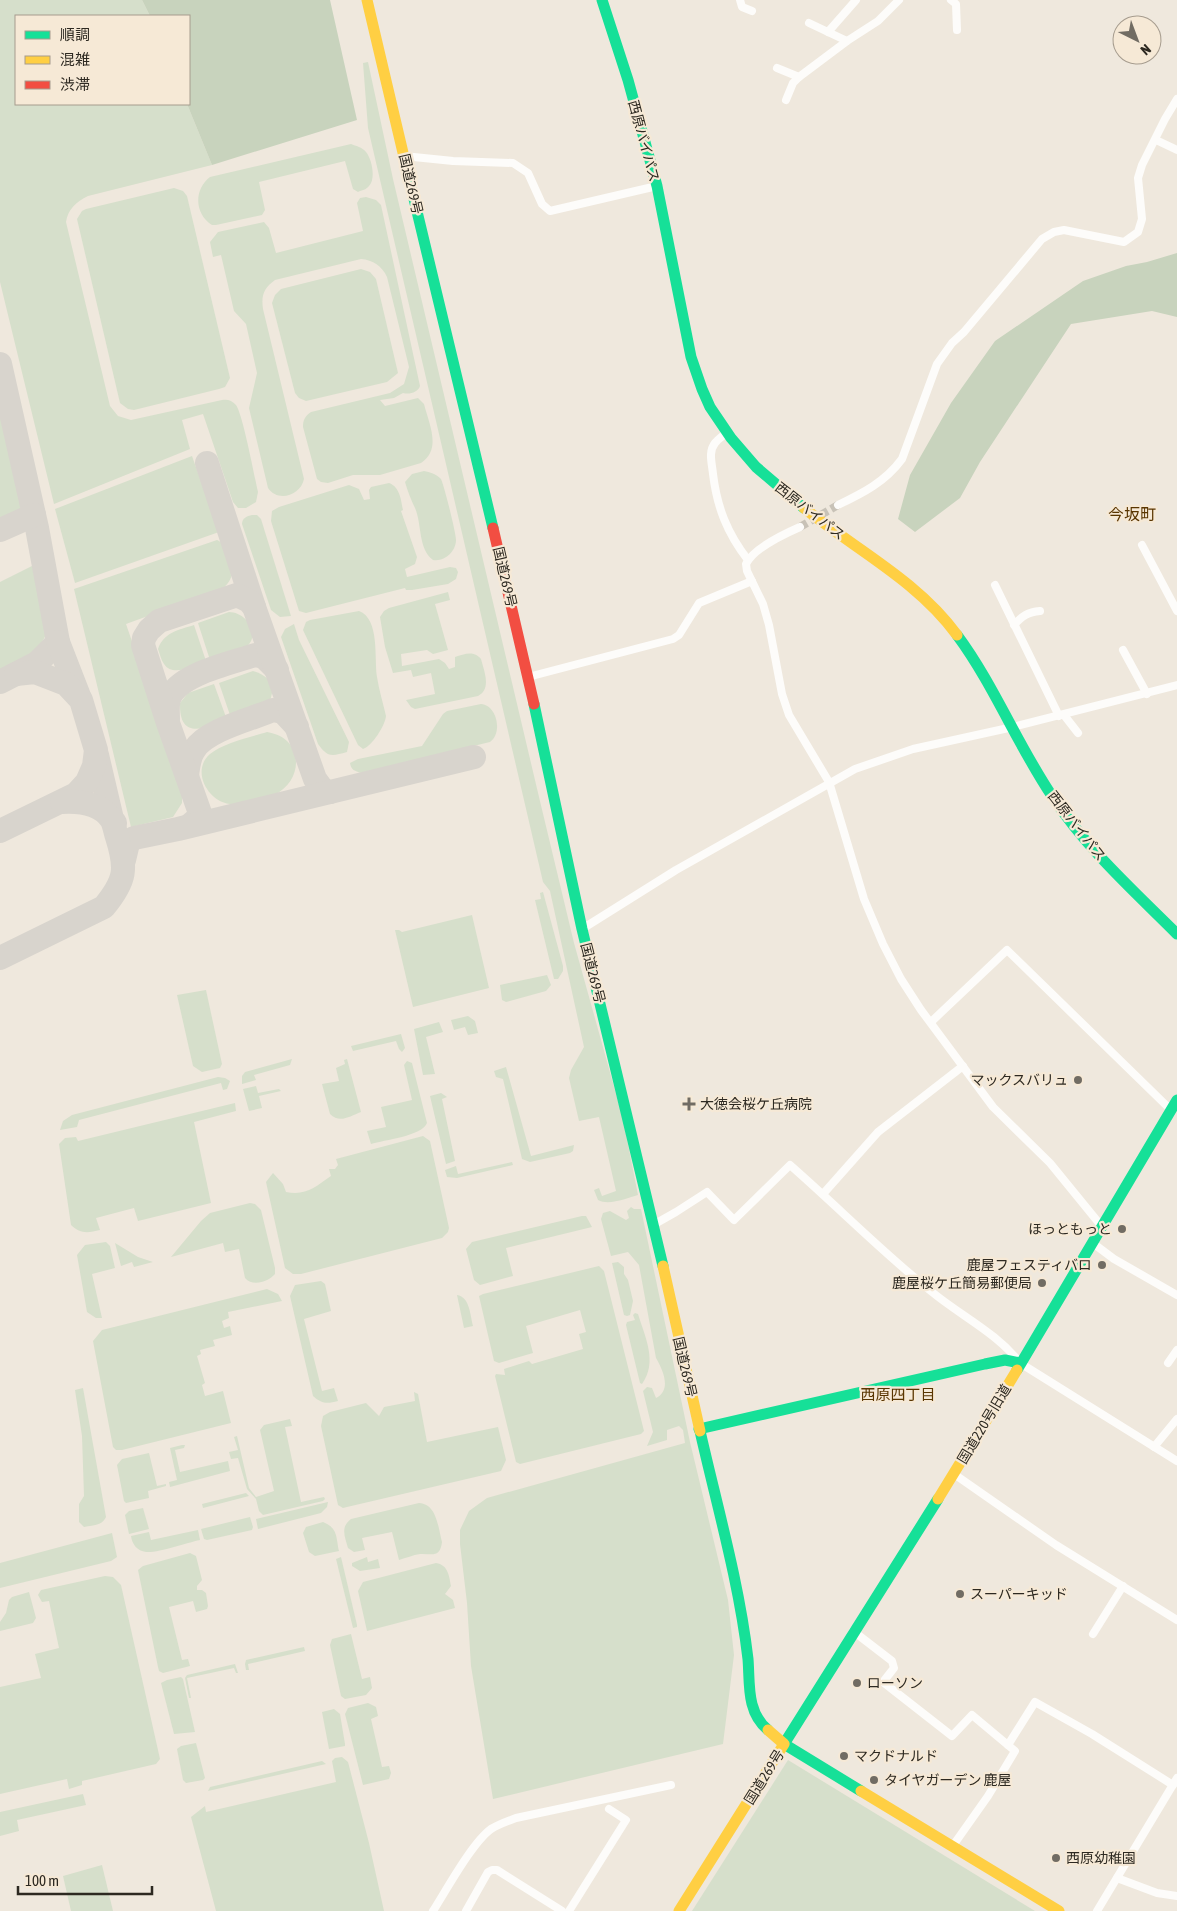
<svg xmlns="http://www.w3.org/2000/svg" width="1177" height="1911" font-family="'Asap Condensed','Noto Sans JP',sans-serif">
<rect width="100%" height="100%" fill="#efe8dd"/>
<!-- green -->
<g fill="#d6dfcb">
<path d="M0 0H142L150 16H16V104H187L212 165 88 196C76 202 68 209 66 222L110 406 118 416 131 420 222 400C227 399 232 400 236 405 243 415 254 475 258 492L256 502 246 508H238L233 502 203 414 182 420 190 449 54 504 0 282Z"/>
<path d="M368 62 393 179 539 797 574 943 623 1119 638 1195C627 1198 609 1206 598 1200L594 1190 599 1188 602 1196 616 1191 599 1117 579 1121 569 1078 571 1070 584 1047 550 891 543 882 368 128 363 63Z"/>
<path d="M351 144C356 146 362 147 366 152 372 159 376 179 369 186 366 190 362 190 358 192L353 189 345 161 259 182 265 210 262 215 216 225H212C194 214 194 189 210 177Z"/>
<polygon points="174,188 183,191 187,196 230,378 225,387 219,389 134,410 128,409 120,403 77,219 82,211 86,209"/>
<path d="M366 197 376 200 381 205 420 386C418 392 410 395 403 393L394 398 380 400 385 406 418 398 424 404C429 424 442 449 421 463L380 475H353L328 483 321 482 317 479 303 427C303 420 305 416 311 412L390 393 404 384 409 367 387 277C382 266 373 260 361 259L275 280C264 288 261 295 263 309L304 479C301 495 278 503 268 488L249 408 257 373 246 324 234 311 221 255 213 257 210 242 218 232 264 222 269 228 276 253 363 231 357 203 360 198Z"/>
<polygon points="361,269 370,272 376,279 398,373 387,382 306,401 299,398 295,393 272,303 275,295 281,289"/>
<polygon points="0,414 23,512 0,523"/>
<polygon points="192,456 219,532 75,583 55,509"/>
<path d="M424 471C430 472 436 474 441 479 444 485 456 533 456 540 456 551 445 562 433 560 418 549 422 524 415 508 411 500 408 492 405 482L412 474Z"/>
<path d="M389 483C400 487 401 500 403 510L401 511 417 557 415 564 405 569 407 577 450 567 456 568 458 572 456 579 448 584 412 590H406L405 588 306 613 299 611 271 521 272 511 279 507 349 485 359 489 364 500 370 499 369 490 371 487Z"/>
<path d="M252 515H257L261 519 291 616 280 617 271 610 242 524C242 518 247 516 252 515Z"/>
<path d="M217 540C226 543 233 562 232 572 232 579 227 585 222 589L126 624 182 787V803L173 817 131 827 74 589Z"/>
<path d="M34 565 37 566C50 626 64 640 0 671V582Z"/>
<path d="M448 592 450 600 435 604 448 650 433 654 427 650 401 654 402 666 439 659 445 663 449 669 455 667V657C464 654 474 650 481 659 484 671 492 689 478 696L415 709 411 707 406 700 435 694 431 673 413 677 411 670 393 673 385 647 380 617 384 611 389 608Z"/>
<path d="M359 611C380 619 374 658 377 677 379 690 383 703 386 716 385 726 372 746 363 749L358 745 303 630 306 622 310 620Z"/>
<path d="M229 612C246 612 262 634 246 647 237 654 222 656 212 659L209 657 198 623Z"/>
<path d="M294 624 299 640 349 742 347 752C332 756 328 758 318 744L281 637 285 629Z"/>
<path d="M194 625 206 661C195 665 173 678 164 664 161 660 160 654 158 649 164 632 179 630 194 625Z"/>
<path d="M253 671C273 677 277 689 267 706L231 718 219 683Z"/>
<path d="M214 684 227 720C205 728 179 741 180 703L188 693Z"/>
<path d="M481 704C497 705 503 733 490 742L361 773C355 771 351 770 350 763L358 759 422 746 443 714 447 711Z"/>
<path d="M267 732C305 738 304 781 274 795 265 799 246 803 236 804 211 807 189 772 210 754 223 743 251 737 267 732Z"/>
<polygon points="543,892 563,966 563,971 558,979 554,979 535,900 541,899 540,893"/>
<polygon points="472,915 489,988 413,1007 395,930 399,930 402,932"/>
<polygon points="547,975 551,985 546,991 506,1002 502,1000 500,985"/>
<polygon points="206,990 222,1064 220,1068 202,1072 193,1066 177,995"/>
<polygon points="468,1016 475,1021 478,1033 468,1035 465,1027 454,1030 451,1020"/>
<polygon points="439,1022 443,1032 426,1037 435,1074 423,1075 414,1029"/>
<polygon points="401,1034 405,1048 402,1052 399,1049 396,1041 353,1051 351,1046"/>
<polygon points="292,1059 290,1065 254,1075 256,1080 242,1084 242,1076 245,1072"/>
<path d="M347 1059 361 1112C350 1116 340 1124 330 1114L322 1084 339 1081 336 1068 345 1064 344 1060Z"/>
<path d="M407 1061 412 1063 427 1123C422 1136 384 1140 371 1144L367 1131 386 1127 381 1107 412 1100 404 1065Z"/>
<polygon points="506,1067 531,1156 574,1145 573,1151 570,1153 530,1162 522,1159 503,1079 496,1077 494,1071"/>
<polygon points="218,1077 225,1078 230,1081 227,1089 223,1090 221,1083 79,1120 77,1127 60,1130 63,1121 72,1115"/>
<polygon points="256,1086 258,1093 279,1089 281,1091 259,1096 262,1108 249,1111 243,1089"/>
<polygon points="441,1093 447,1097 442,1099 455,1161 446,1164 430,1096"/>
<path d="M235 1103 236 1111 194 1122 211 1203 138 1221 134 1208 96 1218 100 1230C88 1233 80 1234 71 1225L59 1144 65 1138 76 1137 78 1141Z"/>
<path d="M423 1136 430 1141 449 1228 448 1232 442 1238 301 1274H293L285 1268 266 1182 273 1173 283 1184 286 1192C306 1196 315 1187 331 1176L329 1169H335L338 1165 336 1159Z"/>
<polygon points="512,1162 513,1165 457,1178 447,1177 445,1170 456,1166 458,1174"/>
<path d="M250 1203 255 1204 261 1210 275 1268V1274C268 1282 253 1287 245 1278L239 1249 225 1252 223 1243 171 1257 201 1221 210 1213Z"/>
<path d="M631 1207 634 1209H641L690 1442 728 1600 734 1655 723 1744 493 1799 471 1666 467 1603 460 1544V1530L469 1511 487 1498 685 1443 683 1430 679 1426 667 1430V1440L647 1446 653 1432 643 1391 647 1387 652 1388 656 1398C672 1390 663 1370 656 1358L639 1265 628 1252 611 1256 601 1219 603 1213 610 1211 626 1220 629 1218 627 1211Z"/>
<polygon points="582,1216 586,1216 592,1227 506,1248 513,1276 480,1285 474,1280 466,1249 472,1242"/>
<polygon points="106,1242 110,1246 115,1268 92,1274 102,1318 96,1318 87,1312 77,1255 85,1245"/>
<polygon points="115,1243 138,1257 153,1262 134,1267 132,1262 121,1266"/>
<polygon points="618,1262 624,1267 624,1274 628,1280 633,1301 630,1315 627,1316 624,1315 612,1263"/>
<polygon points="599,1266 604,1271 644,1431 641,1434 520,1464 516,1462 495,1376 496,1374 505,1375 504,1369 529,1361 532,1364 583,1349 579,1334 586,1332 580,1310 526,1326 533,1353 499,1363 494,1361 479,1296 483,1294"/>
<path d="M321 1281 325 1284 331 1311 304 1319 322 1391 334 1388 338 1401C327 1404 322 1404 313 1396L290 1296 295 1285Z"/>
<polygon points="267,1289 278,1294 282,1301 228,1312 229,1318 222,1321 224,1328 230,1326 232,1335 213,1340 215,1346 200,1350 201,1354 197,1356 205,1383 202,1385 205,1396 223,1391 231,1423 122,1450 116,1450 113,1447 93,1341 102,1330"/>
<path d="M457 1295C470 1297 470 1315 473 1326L464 1328Z"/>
<path d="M635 1313 638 1314C645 1337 658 1362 642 1384L640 1383 626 1325 627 1322 635 1320 633 1315Z"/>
<path d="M83 1388 106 1517C102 1526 93 1525 84 1527L79 1522V1504L84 1496 82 1436 75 1390Z"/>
<polygon points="414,1392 418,1394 427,1442 498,1427 506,1460 501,1471 347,1507 343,1508 338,1505 321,1426 323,1416 330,1412 366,1403 379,1416 384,1407 415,1401"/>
<polygon points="290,1419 292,1426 285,1427 301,1502 324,1497 325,1499 323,1501 263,1515 259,1511 256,1499 247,1489 238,1458 231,1459 229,1452 238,1450 234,1437 237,1436 249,1488 256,1497 274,1491 260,1430 264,1425"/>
<polygon points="182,1445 185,1445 184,1448 175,1450 180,1472 228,1461 230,1471 170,1487 169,1482 177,1480 170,1448"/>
<polygon points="149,1453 157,1486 166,1484 166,1486 148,1491 149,1498 126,1503 124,1501 117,1465 122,1459"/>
<polygon points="246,1493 249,1496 203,1508 202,1504"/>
<polygon points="328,1502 327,1507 321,1513 258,1529 256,1519"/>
<path d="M419 1503C437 1504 438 1527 442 1542 440 1559 431 1553 420 1554 413 1555 406 1558 399 1560L392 1532 362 1538 365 1550 354 1552 348 1548C345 1537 340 1527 351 1519Z"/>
<polygon points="143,1508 149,1529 129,1534 125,1515 129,1511"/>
<polygon points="250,1517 253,1527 252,1530 207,1540 204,1539 201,1529"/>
<path d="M323 1522C338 1528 336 1537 339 1551L315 1556 309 1552 303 1533 306 1527Z"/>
<path d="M198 1530 200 1540C186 1543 159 1553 146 1552 137 1551 132 1544 131 1536L149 1532 151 1540Z"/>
<polygon points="112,1533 117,1557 111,1561 0,1588 0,1563"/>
<polygon points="190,1553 196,1556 202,1580 197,1586 197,1590 202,1590 206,1593 208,1606 207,1609 196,1612 193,1601 169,1607 182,1660 188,1659 190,1666 163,1673 159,1671 158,1667 138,1570 143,1566"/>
<polygon points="341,1557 357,1625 357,1627 353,1628 336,1559"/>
<polygon points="367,1557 368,1562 378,1559 380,1568 360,1571 352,1566 352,1563"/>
<path d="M436 1563C448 1565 449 1575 451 1586L445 1594 453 1600 455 1608 367 1631 358 1591 363 1582Z"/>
<polygon points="105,1576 113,1577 121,1585 160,1759 156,1764 82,1781 82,1785 69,1789 67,1779 0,1794 0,1687 41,1678 35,1654 59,1648 49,1601 42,1602 38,1595 41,1590"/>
<polygon points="29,1592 36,1618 33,1623 0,1631 0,1622 6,1613 9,1600 12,1597"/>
<polygon points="351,1634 362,1679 370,1677 372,1688 366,1695 345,1699 341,1696 330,1645 332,1639"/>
<polygon points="304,1647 305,1651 248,1664 249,1670 246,1670 245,1664 246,1660"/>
<polygon points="235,1664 238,1673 236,1673 234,1668 187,1678 191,1698 189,1698 185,1678 187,1675"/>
<polygon points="181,1677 183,1679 195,1732 174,1734 161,1683 167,1680"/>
<polygon points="368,1703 376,1707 378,1716 371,1719 382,1767 389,1766 391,1773 389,1779 363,1785 345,1714 348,1708"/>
<polygon points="334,1709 340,1714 345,1744 345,1746 329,1749 322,1712"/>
<polygon points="196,1743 205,1778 203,1780 186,1783 183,1780 177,1749 181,1746"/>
<polygon points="342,1757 348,1762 369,1843 384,1911 216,1911 191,1817 205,1806 206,1812 336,1782 332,1761 335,1758"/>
<polygon points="788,1760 1035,1911 692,1911"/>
<polygon points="322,1761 326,1764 208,1791 210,1787"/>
<polygon points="83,1794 86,1805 17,1820 19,1831 0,1836 0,1812"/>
<polygon points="102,1865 113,1911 71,1911 63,1876"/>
</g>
<!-- forest -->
<g fill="#c8d3bd">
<polygon points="142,0 330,0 357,120 212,165 187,104 189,104 189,16 150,16"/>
<polygon points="1177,253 1177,317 1152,311 1071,324 980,462 960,498 915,532 898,519 910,475 951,403 995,341 1083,281 1126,266 1147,262"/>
</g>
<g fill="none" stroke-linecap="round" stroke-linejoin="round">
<!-- taxiway -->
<g stroke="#d8d4cd" stroke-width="24">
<polyline points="0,364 37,528 58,642 37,663 0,682"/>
<polyline points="207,463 254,607"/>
<polyline points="0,530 34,515"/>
<polyline points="58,642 79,696"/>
<path d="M168 719C168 713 167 706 169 699 178 674 232 663 255 655L264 657 277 670"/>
<polyline points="97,755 112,819 115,823"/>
<path d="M187 776C188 767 189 757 194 750 206 730 252 719 273 710L283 712 297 727"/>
<polyline points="189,826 198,818 200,813 168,723 143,645 144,638 149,630 159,621 237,595 249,601 254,607 315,779 323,790 330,792"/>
<polyline points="0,831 76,794 87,782 94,766 96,750 81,700 66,684 35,672 16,674"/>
<polyline points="124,860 128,843 134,838 178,829 474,757"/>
<path d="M0 958 104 907C126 880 127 869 117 837 115 831 114 823 111 819 100 803 79 801 62 802"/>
</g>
<!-- street-tunnel -->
<polyline stroke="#c8c2b7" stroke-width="8" stroke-dasharray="8 4" stroke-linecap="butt" points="800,527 838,505"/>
<!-- street -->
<g stroke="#fdfcfa" stroke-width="8">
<polyline points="740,0 742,7 752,11"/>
<polyline points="951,0 956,4 957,30"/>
<polyline points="809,23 847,41 878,21 899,0"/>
<polyline points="828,32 856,0"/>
<polyline points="777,68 799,77 847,41"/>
<polyline points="786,100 793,83 799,77"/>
<polyline points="1156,140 1177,150"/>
<polyline points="404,156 453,161 513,163 528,173 542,204 550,211 657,186"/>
<path d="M727 432C723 436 718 439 715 443 708 452 712 463 713 474 717 507 727 533 748 560"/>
<path d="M838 505C863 493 885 482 902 459L937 364 952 343 964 332 1042 239 1054 232 1064 230 1124 242 1138 232 1142 219 1138 178 1142 165 1165 119 1177 99"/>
<path d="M800 527C784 534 754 548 746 564L747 571 763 604 769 625 782 694 789 715 829 782 864 899 883 944 901 979 921 1010 993 1107 1050 1163 1103 1228"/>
<polyline points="1142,545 1177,611"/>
<polyline points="995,585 1059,716"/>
<path d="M1014 625C1022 616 1028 612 1040 611"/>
<polyline points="1123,650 1147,694"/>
<polyline points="528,677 673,639 679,635 699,603 752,581"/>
<polyline points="1064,715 1078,733"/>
<polyline points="582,929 676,870 855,769 913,749 1013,727 1177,685"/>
<polyline points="931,1022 1007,950 1171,1110"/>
<polyline points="823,1194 878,1132 963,1066"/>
<path d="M653 1225 676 1212 707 1192 734 1220 790 1165C838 1207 882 1252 932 1292 961 1316 997 1333 1020 1363L1177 1461"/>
<polyline points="1094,1244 1114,1259 1177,1295"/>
<polyline points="1168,1363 1177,1350"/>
<polyline points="1154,1447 1177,1419"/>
<polyline points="954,1474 1056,1545 1177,1620"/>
<polyline points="853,1631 892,1661 894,1668 883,1682 952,1736 972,1715 1015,1751 988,1796 952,1847"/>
<polyline points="1093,1634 1123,1586"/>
<polyline points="1008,1745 1035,1702 1092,1734 1173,1785"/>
<polyline points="1117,1878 1157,1893 1177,1896"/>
<path d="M433 1911C447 1889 472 1843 491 1829 499 1824 508 1821 516 1818L671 1785"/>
<polyline points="466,1911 488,1872 492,1870 497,1870 562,1911"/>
<polyline points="569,1911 626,1820 609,1809"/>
<polyline points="1097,1911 1177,1778"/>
</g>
<!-- fast -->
<g stroke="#16e098" stroke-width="11">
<polyline points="602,0 628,80 657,186 691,357 702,389 710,407 731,438 756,467 804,508"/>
<polyline points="408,174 493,528"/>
<path d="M957 635C994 685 1017 744 1052 796 1086 848 1133 890 1177 934"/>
<polyline points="534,704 582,929 663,1266"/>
<polyline points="1017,1370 1177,1100"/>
<polyline points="699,1429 985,1364 1005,1360 1020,1363"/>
<path d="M700 1431C717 1506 739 1582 748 1659 750 1683 746 1712 768 1730"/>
<polyline points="861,1791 784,1744 938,1499"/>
</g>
<!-- slow -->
<g stroke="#ffcf43" stroke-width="11">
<polyline points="367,0 408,174"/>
<path d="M804 508C855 549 918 581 957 635"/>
<polyline points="663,1266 700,1431"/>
<polyline points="938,1499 1017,1370"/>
<polyline points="861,1791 1059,1911"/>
<polyline points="679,1911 784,1744 768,1730"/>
</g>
<!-- jam -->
<polyline stroke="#f24e42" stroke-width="11" points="493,528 534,704"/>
</g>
<!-- markers -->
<g fill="#716c63" stroke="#f6e9d6" stroke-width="2">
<circle cx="1078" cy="1080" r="5"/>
<path d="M686.5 1096.5h5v5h5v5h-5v5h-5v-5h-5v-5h5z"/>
<circle cx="1122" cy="1229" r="5"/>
<circle cx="1102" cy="1265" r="5"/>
<circle cx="1042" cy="1283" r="5"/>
<circle cx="960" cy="1594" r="5"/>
<circle cx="857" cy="1683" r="5"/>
<circle cx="844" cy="1756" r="5"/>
<circle cx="874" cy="1780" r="5"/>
<circle cx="1056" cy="1858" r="5"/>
</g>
<g text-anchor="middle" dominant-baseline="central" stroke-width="4.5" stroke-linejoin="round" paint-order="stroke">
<!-- street labels -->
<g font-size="14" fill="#2d2921" stroke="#f6e9d6">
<text transform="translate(644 141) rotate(75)">西原バイパス</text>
<text transform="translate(411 184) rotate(77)">国道269号</text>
<text transform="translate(810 511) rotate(38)">西原バイパス</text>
<text transform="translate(505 577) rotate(77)">国道269号</text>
<text transform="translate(1077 826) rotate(52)">西原バイパス</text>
<text transform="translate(593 973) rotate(76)">国道269号</text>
<text transform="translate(685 1367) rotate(77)">国道269号</text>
<text transform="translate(984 1424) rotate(-59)">国道220号旧道</text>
<text transform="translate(764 1777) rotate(-58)">国道269号</text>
</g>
<!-- poi labels -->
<g font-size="14" fill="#2d2921" stroke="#f6e9d6" text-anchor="start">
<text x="1068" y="1080" text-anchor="end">マックスバリュ</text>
<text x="700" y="1104">大徳会桜ケ丘病院</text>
<text x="1112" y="1229" text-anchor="end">ほっともっと</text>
<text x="1092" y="1265" text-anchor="end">鹿屋フェスティバロ</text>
<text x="1032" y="1283" text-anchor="end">鹿屋桜ケ丘簡易郵便局</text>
<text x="970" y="1594">スーパーキッド</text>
<text x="867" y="1683">ローソン</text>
<text x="854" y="1756">マクドナルド</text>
<text x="884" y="1780">タイヤガーデン 鹿屋</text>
<text x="1066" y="1858">西原幼稚園</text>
</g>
<!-- neighbourhood labels -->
<g font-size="15" fill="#593500" stroke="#f6e9d6">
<text x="898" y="1394">西原四丁目</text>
</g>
<!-- quarter labels -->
<g font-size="16" fill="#593500" stroke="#f6e9d6">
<text x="1132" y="514">今坂町</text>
</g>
</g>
<!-- legend -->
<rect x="15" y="15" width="175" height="90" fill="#f6e9d6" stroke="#a69c8e"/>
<rect x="25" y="31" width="25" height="8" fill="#16e098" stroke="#a69c8e"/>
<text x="60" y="40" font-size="15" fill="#2d2921">順調</text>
<rect x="25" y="56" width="25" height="8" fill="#ffcf43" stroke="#a69c8e"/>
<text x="60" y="65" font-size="15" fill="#2d2921">混雑</text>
<rect x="25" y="81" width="25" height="8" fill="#f24e42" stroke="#a69c8e"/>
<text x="60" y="90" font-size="15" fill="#2d2921">渋滞</text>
<!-- north arrow -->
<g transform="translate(1137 40) rotate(138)"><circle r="24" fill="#f6e9d6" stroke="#a69c8e"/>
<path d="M0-4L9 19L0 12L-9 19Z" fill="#716c63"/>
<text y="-8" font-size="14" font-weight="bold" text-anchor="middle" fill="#2d2921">N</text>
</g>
<!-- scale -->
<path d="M18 1886v8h134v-8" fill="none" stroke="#2d2921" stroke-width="2.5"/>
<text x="25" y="1886" font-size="15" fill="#2d2921" stroke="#f6e9d6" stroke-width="4" paint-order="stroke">100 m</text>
</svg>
